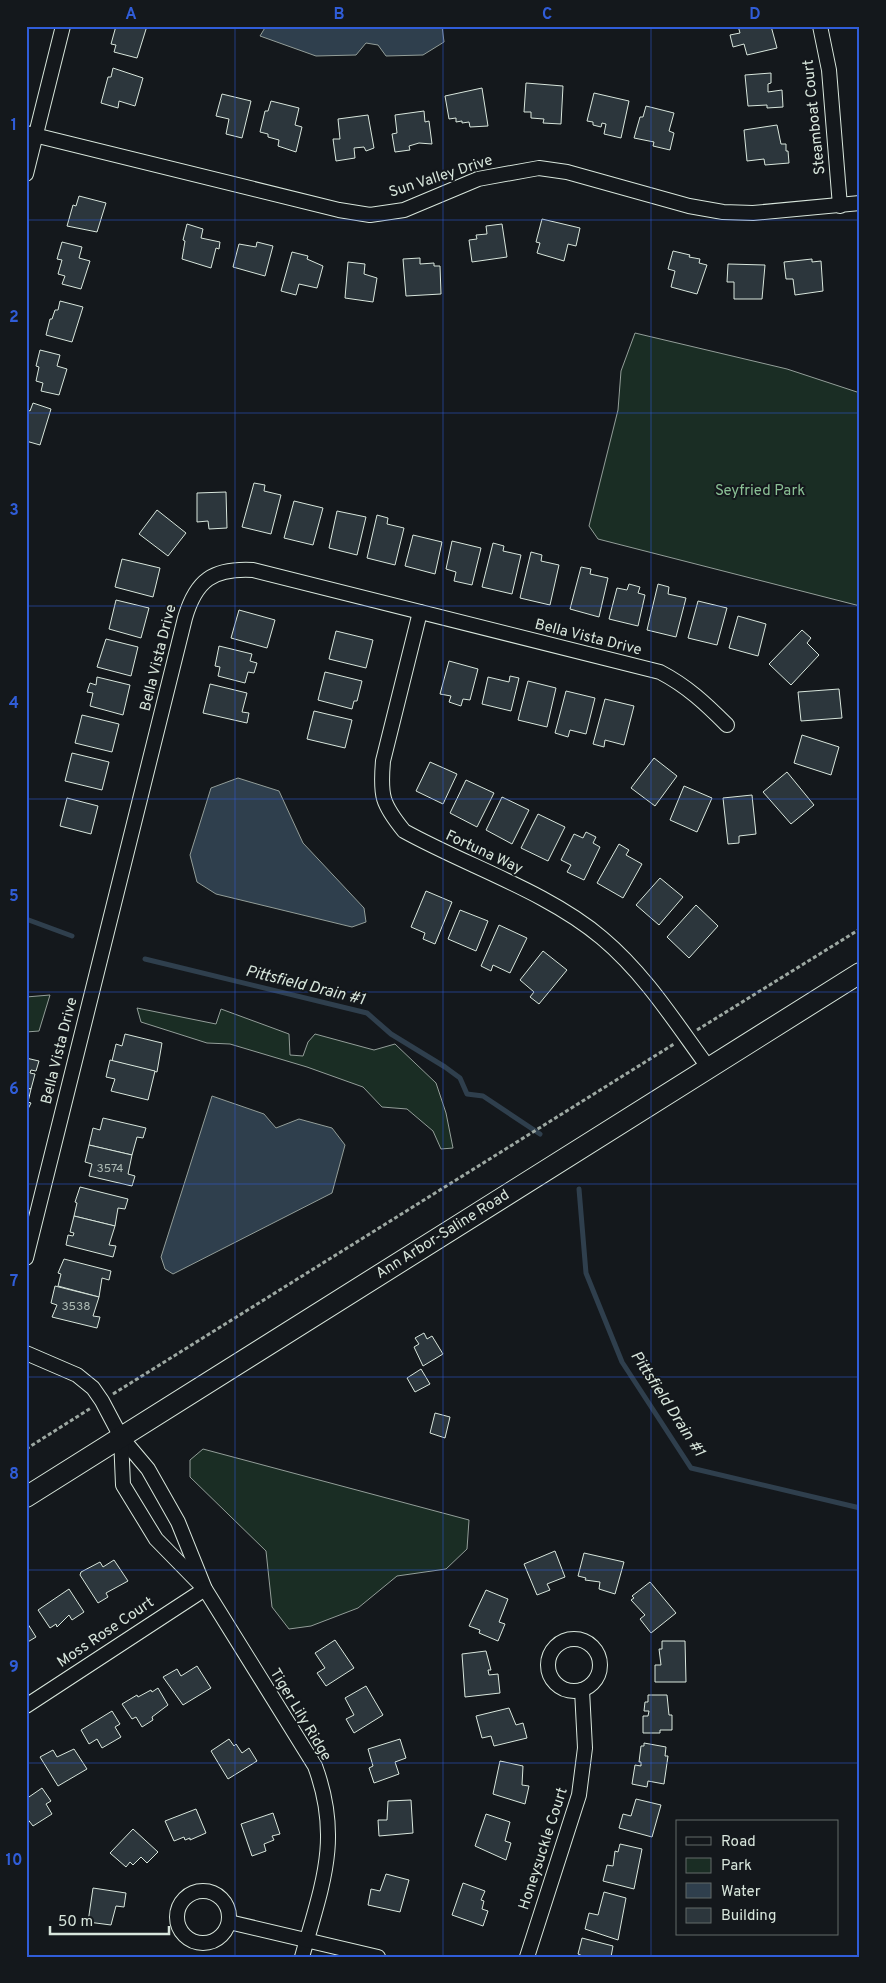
<svg xmlns="http://www.w3.org/2000/svg" width="886" height="1983" font-family="Overpass,sans-serif">
<rect width="100%" height="100%" fill="#14181c"/>
<!-- green -->
<g fill="#1a2d24" stroke="#939e99">
<polygon points="635,333 787,369 860,393 860,606 598,539 589,526 618,410 621,371"/>
<polygon points="50,995 39,1031 26,1032 26,997"/>
<polygon points="137,1008 216,1024 221,1009 289,1034 290,1055 303,1056 308,1042 315,1034 374,1050 395,1044 436,1083 446,1113 453,1148 441,1149 433,1131 407,1109 382,1107 363,1087 307,1067 230,1044 207,1043 141,1022"/>
<polygon points="203,1449 469,1520 467,1549 446,1569 397,1576 358,1608 311,1626 289,1629 272,1607 266,1551 190,1477 190,1460"/>
</g>
<!-- water -->
<g fill="#2f3f4d" stroke="#939e99">
<polygon points="266,26 442,26 444,42 423,55 386,56 378,45 366,43 356,55 316,56 260,36"/>
<polygon points="238,778 279,791 303,843 364,908 366,922 352,927 216,894 197,882 190,855 211,788"/>
<polygon points="212,1096 264,1114 276,1128 299,1119 332,1128 345,1145 332,1193 173,1274 165,1269 161,1257"/>
</g>
<g fill="none" stroke-linecap="round" stroke-linejoin="round">
<!-- stream -->
<g stroke="#2f3f4d" stroke-width="5">
<polyline points="26,919 72,936"/>
<polyline points="145,959 367,1013 391,1034 445,1067 460,1078 467,1094 483,1096 540,1134"/>
<polyline points="579,1189 586,1273 622,1362 691,1468 860,1508"/>
</g>
</g>
<!-- building -->
<g fill="#2c363c" stroke="#d8e6dc">
<polygon points="116,26 147,26 137,58 114,52 116,45 111,44"/>
<polygon points="738,26 771,26 777,48 747,55 744,44 733,47 730,35 740,33"/>
<polygon points="113,68 143,78 135,106 119,101 118,108 101,103 108,77 111,77"/>
<polygon points="771,73 771,83 768,84 768,92 782,90 783,107 767,108 767,105 748,106 745,75"/>
<polygon points="526,83 563,86 561,124 543,123 544,119 531,118 531,112 524,112"/>
<polygon points="482,88 488,126 470,127 469,122 462,123 462,121 456,122 456,118 449,119 445,96"/>
<polygon points="594,93 629,101 621,138 604,134 606,124 602,123 601,127 593,125 593,122 587,121"/>
<polygon points="222,94 251,101 242,138 226,134 229,119 216,116"/>
<polygon points="271,101 299,108 295,125 302,127 296,152 278,146 279,140 268,137 268,134 260,132 265,111 268,111"/>
<polygon points="646,106 674,113 669,131 674,133 670,150 653,146 654,142 634,138 640,117 643,117"/>
<polygon points="424,111 425,122 429,121 432,144 419,143 409,146 410,150 395,152 392,134 397,133 395,115"/>
<polygon points="368,115 374,148 366,151 364,147 354,148 355,158 336,161 333,139 340,139 338,119"/>
<polygon points="777,125 781,144 786,144 786,151 788,151 789,163 765,165 764,159 747,161 744,130"/>
<polygon points="79,196 106,203 97,232 67,226 73,205 76,206"/>
<polygon points="542,219 580,228 576,246 568,244 564,261 537,253 540,243 536,242"/>
<polygon points="187,224 203,229 201,238 220,242 219,249 216,248 211,268 182,259 185,241 183,240"/>
<polygon points="502,224 507,257 472,262 469,240 477,239 476,235 487,234 486,226"/>
<polygon points="62,242 82,247 79,258 90,261 81,289 62,284 65,276 58,274 62,260 57,259"/>
<polygon points="257,242 273,246 265,276 233,267 239,244 256,247"/>
<polygon points="673,251 690,255 689,257 700,259 699,263 707,265 697,294 671,287 675,271 668,269"/>
<polygon points="292,252 308,256 307,259 323,266 317,288 299,284 296,295 281,291"/>
<polygon points="420,258 420,264 434,263 434,266 440,266 441,294 406,296 403,259"/>
<polygon points="812,259 812,262 821,261 823,291 795,295 793,279 786,279 784,262"/>
<polygon points="348,262 365,264 364,274 377,278 373,302 345,298"/>
<polygon points="728,264 765,265 762,299 734,299 734,282 727,282"/>
<polygon points="60,301 83,307 72,342 46,335 50,319 52,319 55,310 58,310"/>
<polygon points="40,350 60,355 57,366 67,369 59,395 41,391 43,383 36,381 39,367 36,366"/>
<polygon points="33,403 51,409 40,445 26,441 26,409 30,411"/>
<polygon points="254,483 265,485 264,491 281,495 271,534 242,527"/>
<polygon points="226,492 227,528 209,529 208,521 197,522 197,493"/>
<polygon points="294,501 323,508 313,545 284,538"/>
<polygon points="157,510 186,533 168,556 139,534"/>
<polygon points="337,511 366,517 357,555 329,548"/>
<polygon points="377,515 388,518 387,524 404,528 395,565 367,558"/>
<polygon points="413,535 442,542 435,574 405,566"/>
<polygon points="452,541 481,548 472,585 454,581 456,572 446,569"/>
<polygon points="493,543 504,546 503,551 521,555 512,594 482,587"/>
<polygon points="531,552 542,555 541,561 559,565 550,605 520,598"/>
<polygon points="122,559 160,568 153,597 115,587"/>
<polygon points="581,567 591,569 590,574 608,578 599,617 570,609"/>
<polygon points="629,584 640,587 638,593 645,595 638,626 609,619 617,588 627,590"/>
<polygon points="658,584 669,587 668,594 686,598 676,637 647,630"/>
<polygon points="116,600 149,608 141,638 109,629"/>
<polygon points="698,601 727,608 717,645 688,638"/>
<polygon points="239,610 275,620 267,648 231,638"/>
<polygon points="738,616 766,624 758,656 729,648"/>
<polygon points="802,630 811,638 807,643 819,655 791,685 769,664"/>
<polygon points="336,631 373,640 366,668 329,659"/>
<polygon points="106,639 138,647 131,676 97,667"/>
<polygon points="219,646 252,654 250,661 257,663 254,673 248,672 245,683 218,676 220,667 215,666"/>
<polygon points="449,661 478,669 470,700 463,699 461,706 449,702 451,696 440,694"/>
<polygon points="325,672 362,681 357,701 354,701 352,709 318,700"/>
<polygon points="510,676 519,678 511,711 482,704 488,677 509,682"/>
<polygon points="97,677 130,685 123,715 90,706 93,693 87,692 90,683 96,685"/>
<polygon points="528,681 556,688 547,727 518,720"/>
<polygon points="210,684 247,693 242,712 249,713 247,723 203,713"/>
<polygon points="839,689 842,718 801,721 798,692"/>
<polygon points="566,691 595,698 586,734 570,730 568,737 555,733"/>
<polygon points="605,699 634,706 624,745 605,740 604,747 593,744"/>
<polygon points="314,711 352,720 345,748 307,739"/>
<polygon points="82,715 119,724 112,752 75,743"/>
<polygon points="802,735 839,747 831,775 794,763"/>
<polygon points="72,753 109,762 102,790 65,781"/>
<polygon points="654,758 677,776 655,806 631,788"/>
<polygon points="430,762 457,774 443,804 416,791"/>
<polygon points="787,772 814,805 791,824 763,792"/>
<polygon points="466,780 494,793 477,827 450,813"/>
<polygon points="684,786 712,798 697,832 670,820"/>
<polygon points="752,795 756,834 739,836 739,843 728,844 723,798"/>
<polygon points="502,797 529,810 512,844 486,830"/>
<polygon points="67,798 98,806 91,834 60,826"/>
<polygon points="538,814 565,827 548,861 521,848"/>
<polygon points="586,832 596,837 593,843 600,847 584,880 567,872 571,865 561,860 574,834 583,838"/>
<polygon points="619,844 629,850 626,855 642,864 623,898 597,883"/>
<polygon points="660,878 683,897 659,925 636,905"/>
<polygon points="426,891 452,902 435,944 423,939 425,933 411,927"/>
<polygon points="696,905 718,926 689,958 667,937"/>
<polygon points="460,910 488,921 476,951 448,939"/>
<polygon points="499,925 527,938 510,973 493,965 491,971 481,966"/>
<polygon points="543,951 567,970 539,1004 530,997 534,992 520,980"/>
<polygon points="125,1034 162,1043 157,1072 112,1061 116,1044 122,1046"/>
<polygon points="26,1058 39,1061 36,1071 31,1070 30,1073 35,1074 31,1089 26,1088"/>
<polygon points="110,1060 155,1071 148,1100 111,1091 115,1079 106,1077"/>
<polygon points="26,1088 31,1089 28,1102 31,1103 26,1113"/>
<polygon points="103,1118 146,1128 143,1138 137,1137 132,1155 89,1145 93,1128 100,1130"/>
<polygon points="89,1145 132,1155 128,1174 135,1176 132,1186 89,1176 92,1164 85,1162"/>
<polygon points="80,1187 128,1199 125,1209 118,1208 115,1226 74,1216 77,1203 75,1202"/>
<polygon points="74,1216 115,1226 109,1245 116,1246 113,1257 66,1245 68,1235 73,1236 74,1233 70,1232"/>
<polygon points="64,1259 111,1271 109,1280 102,1278 99,1297 58,1286 61,1274 58,1273"/>
<polygon points="55,1286 99,1297 93,1316 100,1317 97,1328 52,1317 57,1305 51,1303"/>
<polygon points="424,1333 427,1339 432,1336 443,1354 423,1366 414,1347 419,1344 415,1338"/>
<polygon points="421,1369 430,1384 415,1392 407,1378"/>
<polygon points="435,1413 450,1417 445,1438 430,1433"/>
<polygon points="555,1551 565,1577 547,1584 550,1590 537,1595 524,1564"/>
<polygon points="584,1553 624,1562 615,1594 599,1589 600,1582 585,1580 586,1578 578,1576"/>
<polygon points="114,1560 128,1581 106,1593 108,1597 98,1603 80,1575 81,1572 100,1562 103,1567"/>
<polygon points="650,1582 676,1613 651,1633 640,1619 645,1615 631,1600 634,1598 632,1596"/>
<polygon points="69,1589 84,1612 72,1620 69,1615 57,1627 56,1624 50,1628 38,1610"/>
<polygon points="486,1590 508,1599 499,1622 505,1624 498,1641 479,1633 480,1630 469,1626"/>
<polygon points="26,1621 36,1637 26,1643"/>
<polygon points="335,1640 354,1668 326,1686 317,1673 325,1668 315,1653"/>
<polygon points="662,1641 685,1641 686,1682 655,1682 655,1665 661,1665 659,1649 662,1649"/>
<polygon points="486,1651 491,1670 488,1670 489,1675 498,1674 500,1693 465,1697 462,1654"/>
<polygon points="197,1666 211,1688 183,1705 163,1677 177,1669 181,1676"/>
<polygon points="366,1686 383,1715 354,1733 346,1719 354,1715 345,1698"/>
<polygon points="158,1688 168,1705 152,1717 153,1720 142,1727 136,1717 132,1719 122,1704 137,1695 138,1697 151,1690 152,1692"/>
<polygon points="648,1695 667,1695 669,1715 672,1715 672,1730 660,1730 660,1733 643,1733 643,1716 648,1716 649,1711 644,1711 645,1702 648,1702"/>
<polygon points="509,1708 516,1725 523,1723 527,1738 494,1746 491,1736 482,1738 476,1716"/>
<polygon points="112,1711 120,1724 115,1727 121,1737 102,1748 97,1739 89,1744 81,1730"/>
<polygon points="229,1739 234,1746 236,1744 242,1753 249,1748 257,1761 228,1779 211,1751"/>
<polygon points="400,1739 406,1758 395,1762 399,1774 374,1783 369,1768 373,1766 368,1749"/>
<polygon points="644,1743 666,1747 665,1756 668,1756 664,1784 648,1781 647,1787 632,1784 635,1765 641,1766 641,1762 639,1762 641,1746 644,1746"/>
<polygon points="74,1749 87,1769 58,1786 40,1757 53,1750 57,1757"/>
<polygon points="500,1761 523,1766 522,1785 529,1786 525,1804 493,1794"/>
<polygon points="42,1788 51,1801 46,1804 52,1814 33,1826 26,1817 26,1799"/>
<polygon points="636,1799 661,1805 652,1837 619,1828 623,1814 631,1816"/>
<polygon points="411,1800 413,1833 379,1836 378,1820 387,1820 388,1801"/>
<polygon points="196,1809 206,1833 190,1840 190,1838 185,1840 184,1837 174,1841 165,1821"/>
<polygon points="273,1813 280,1834 272,1836 274,1840 264,1844 266,1851 252,1856 241,1824"/>
<polygon points="486,1814 510,1822 505,1841 511,1843 506,1860 475,1846"/>
<polygon points="133,1829 158,1852 147,1863 141,1857 133,1865 130,1862 126,1867 110,1853"/>
<polygon points="620,1844 642,1849 634,1889 603,1881 607,1865 613,1866 615,1851 618,1852"/>
<polygon points="386,1874 409,1880 400,1912 368,1905 371,1889 380,1891"/>
<polygon points="463,1883 485,1891 481,1900 484,1901 482,1909 488,1911 483,1926 452,1915"/>
<polygon points="93,1888 126,1893 124,1907 116,1906 111,1925 88,1922"/>
<polygon points="604,1892 626,1898 618,1940 585,1929 589,1913 598,1915"/>
<polygon points="582,1938 613,1946 611,1957 585,1957 578,1954"/>
</g>
<g fill="none" stroke-linecap="round" stroke-linejoin="round">
<defs>
<g id="street">
<polyline points="820,26 829,70 840,206"/>
<polyline points="26,133 339,210 370,215 404,210 478,179 539,168 567,172 689,206 723,212 753,213 860,203"/>
<polyline points="26,174 63,26"/>
<path d="M420 612 383 761C380 796 382 804 404 831 467 866 548 892 602 938 645 974 675 1022 708 1067"/>
<path d="M26 1258 185 618C196 580 213 568 253 570L660 672C687 686 706 704 727 725"/>
<path d="M26 1353 77 1375 93 1388 102 1401 121 1437 148 1469 178 1522 205 1589 315 1766C342 1839 322 1885 302 1957"/>
<polyline points="121,1437 123,1485 156,1539 201,1585"/>
<circle cx="574" cy="1665" r="26"/>
<polyline points="26,1706 205,1589"/>
<circle cx="203" cy="1917" r="26"/>
<polyline points="229,1922 378,1957"/>
<polyline points="527,1957 579,1795 585,1748 582,1690"/>
</g>
<polyline id="secondary" points="26,1497 860,973"/>
</defs>
<!-- street casing -->
<use href="#street" stroke="#d8e6dc" stroke-width="16"/>
<!-- secondary casing -->
<use href="#secondary" stroke="#d8e6dc" stroke-width="22"/>
<!-- path -->
<g stroke="#9da8a2" stroke-width="3" stroke-dasharray="4 2.5" stroke-linecap="butt">
<polyline points="697,1030 860,929"/>
<polyline points="113,1394 674,1044"/>
<polyline points="26,1449 91,1408"/>
</g>
<!-- street -->
<use href="#street" stroke="#14181c" stroke-width="14"/>
<!-- secondary -->
<use href="#secondary" stroke="#14181c" stroke-width="20"/>
</g>
<!-- grid -->
<path fill="none" stroke="#305dd8" stroke-width="1" stroke-opacity="0.55" d="M235 26V1957M443 26V1957M651 26V1957M26 220H860M26 413H860M26 606H860M26 799H860M26 992H860M26 1184H860M26 1377H860M26 1570H860M26 1763H860"/>
<g text-anchor="middle" dominant-baseline="central" stroke-width="4" stroke-linejoin="round" paint-order="stroke">
<!-- number labels -->
<g font-size="12" fill="#adbab4">
<text x="110" y="1169">3574</text>
<text x="76" y="1307">3538</text>
</g>
<!-- street labels -->
<g font-size="15" fill="#d8e6dc" stroke="#14181c">
<text transform="translate(815 117) rotate(-96)">Steamboat Court</text>
<text transform="translate(441 177) rotate(-18)">Sun Valley Drive</text>
<text transform="translate(588 638) rotate(14)">Bella Vista Drive</text>
<text transform="translate(159 658) rotate(-76)">Bella Vista Drive</text>
<text transform="translate(484 853) rotate(25)">Fortuna Way</text>
<text transform="translate(60 1051) rotate(-76)">Bella Vista Drive</text>
<text transform="translate(443 1235) rotate(-32)">Ann Arbor-Saline Road</text>
<text transform="translate(106 1633) rotate(-34)">Moss Rose Court</text>
<text transform="translate(300 1715) rotate(59)">Tiger Lily Ridge</text>
<text transform="translate(544 1849) rotate(-72)">Honeysuckle Court</text>
</g>
<!-- park labels -->
<g font-size="15" fill="#8ac095" stroke="#14181c">
<text x="760" y="491">Seyfried Park</text>
</g>
<!-- water labels -->
<g font-size="16" font-style="italic" fill="#d8e6dc" stroke="#14181c">
<text transform="translate(305 986) rotate(14)">Pittsfield Drain #1</text>
<text transform="translate(667 1404) rotate(57)">Pittsfield Drain #1</text>
</g>
</g>
<!-- border -->
<rect width="886" height="1983" fill="none" stroke="#14181c" stroke-width="55"/>
<!-- legend -->
<rect x="676" y="1820" width="162" height="115" fill="#14181c" stroke="#626a69"/>
<rect x="686" y="1837" width="25" height="8" fill="#14181c" stroke="#626a69"/>
<text x="721" y="1846" font-size="15" fill="#d8e6dc">Road</text>
<rect x="686" y="1858" width="25" height="15" fill="#1a2d24" stroke="#626a69"/>
<text x="721" y="1870" font-size="15" fill="#d8e6dc">Park</text>
<rect x="686" y="1883" width="25" height="15" fill="#2f3f4d" stroke="#626a69"/>
<text x="721" y="1896" font-size="15" fill="#d8e6dc">Water</text>
<rect x="686" y="1908" width="25" height="15" fill="#2c363c" stroke="#626a69"/>
<text x="721" y="1920" font-size="15" fill="#d8e6dc">Building</text>
<!-- scale -->
<path d="M50 1926v8h119v-8" fill="none" stroke="#d8e6dc" stroke-width="2.5"/>
<text x="58" y="1926" font-size="15" fill="#d8e6dc" stroke="#14181c" stroke-width="4" paint-order="stroke">50 m</text>
<rect x="28" y="28" width="830" height="1928" fill="none" stroke="#305dd8" stroke-width="2"/>
<g font-size="16" text-anchor="middle" font-weight="bold" fill="#305dd8">
<text x="131" y="19">A</text>
<text x="339" y="19">B</text>
<text x="547" y="19">C</text>
<text x="755" y="19">D</text>
<text x="14" y="130">1</text>
<text x="14" y="322">2</text>
<text x="14" y="515">3</text>
<text x="14" y="708">4</text>
<text x="14" y="901">5</text>
<text x="14" y="1094">6</text>
<text x="14" y="1286">7</text>
<text x="14" y="1479">8</text>
<text x="14" y="1672">9</text>
<text x="14" y="1865">10</text>
</g>
</svg>
